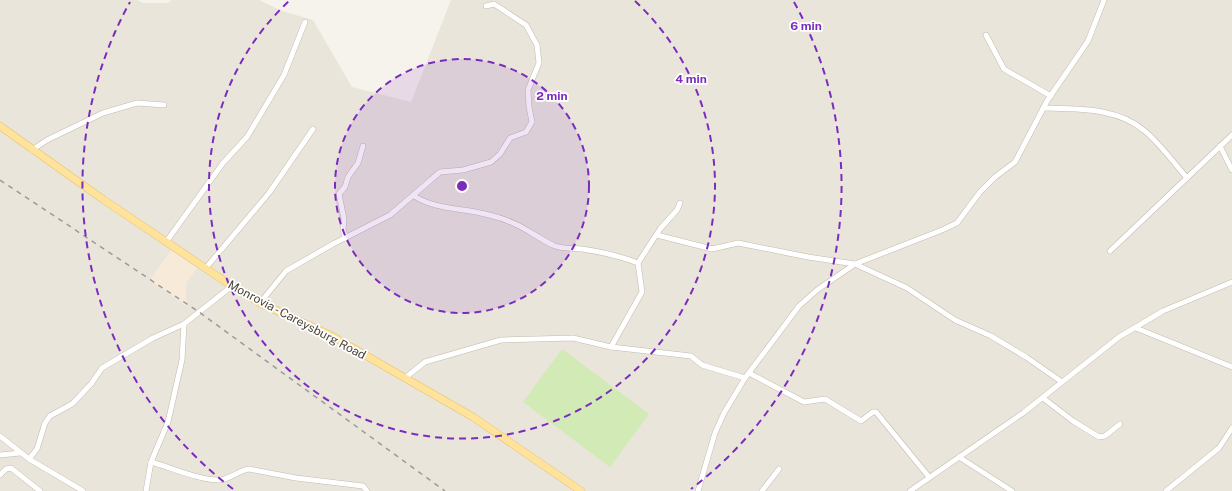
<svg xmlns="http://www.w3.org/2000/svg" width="1232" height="491" font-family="'Public Sans',sans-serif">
<rect width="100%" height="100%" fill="#f6f3ec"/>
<!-- residential -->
<polygon fill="#eae5da" points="0,0 137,0 143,3 168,3 171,0 259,0 282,11 313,20 352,87 411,102 451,0 1232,0 1232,491 0,491"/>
<!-- commercial -->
<polygon fill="#f7ead8" points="171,250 197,268 186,283 186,299 188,302 186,306 150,280"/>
<!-- green -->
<polygon fill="#d2eab5" points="562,349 649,414 610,467 523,402"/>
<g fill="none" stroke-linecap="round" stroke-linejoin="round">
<defs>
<g id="minor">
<polyline points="986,35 1004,69 1051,96"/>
<path d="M1043 108C1078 109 1118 107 1146 132 1161 145 1174 163 1187 178"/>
<polyline points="1220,146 1232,170"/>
<polyline points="32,150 47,140 103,113 137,103 164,105"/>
<path d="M414 196C436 210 464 208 489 215 498 217 507 220 515 224 529 230 541 240 555 246 564 249 573 248 582 249 602 252 620 256 638 263L660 229 677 210 680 203"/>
<polyline points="657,235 712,249 738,243 808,257 855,264 907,288 955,320 991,336 1026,357 1062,382"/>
<polyline points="346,238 343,230 344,219 339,194 345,187 348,177 358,163 363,146"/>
<polyline points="166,242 223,163 247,137 284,75 305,22"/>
<polyline points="1110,251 1232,135"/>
<polyline points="205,269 269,193 313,129"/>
<polyline points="260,303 286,271 333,244 390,215 440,172 463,170 491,162 500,154 510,138 526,132 532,122 529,107 528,90 539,63 537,45 526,25 494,4 486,6"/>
<polyline points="1136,328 1232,367"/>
<polyline points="611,347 642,292 638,263"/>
<polyline points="749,373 804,402 825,399 861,421 873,412 876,412 929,477"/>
<polyline points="405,378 425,362 501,340 573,338 611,347 691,356 702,365 745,378"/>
<polyline points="1043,398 1073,421 1099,437 1105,436 1120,424"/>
<polyline points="0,436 29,459 83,491"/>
<polyline points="0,455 20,453"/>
<polyline points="959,457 1012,491"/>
<polyline points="29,459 37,449 45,423 50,416 72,404 91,384 102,368 153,338 184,324"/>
<path d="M151 462C170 467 201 481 220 480 231 479 239 470 249 469L296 478 363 486 367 491"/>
<polyline points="0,475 6,469 11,468 40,491"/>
<polyline points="146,491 151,462 168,422 182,360 184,324 232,286"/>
<polyline points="698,491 715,433 724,413 745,378 799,306 817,290 855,264 942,230 957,223 980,192 995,177 1015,162 1047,101 1088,41 1104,0"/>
<polyline points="762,491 779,469"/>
<polyline points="910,491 1023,413 1119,337 1163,311 1232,282"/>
<polyline points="1166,491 1219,448 1232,428"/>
</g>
<polyline id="major" points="0,126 104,200 232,286 260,303 332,336 473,417 581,491"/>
</defs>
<!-- minor casing -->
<use href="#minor" stroke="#c2bbae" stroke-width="6"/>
<!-- major casing -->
<use href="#major" stroke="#e6c16a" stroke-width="8"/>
<!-- minor -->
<use href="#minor" stroke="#fff" stroke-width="5"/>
<!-- major -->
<use href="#major" stroke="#ffe39c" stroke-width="7"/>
<!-- rail -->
<polyline stroke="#9a9a9a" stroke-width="1.5" stroke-dasharray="5 5" stroke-linecap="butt" points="0,180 199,312 445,491"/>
</g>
<!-- distance rings -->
<circle cx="462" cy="186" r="127" fill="#7b2cbf" fill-opacity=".12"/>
<g fill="none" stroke="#7b2cbf" stroke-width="2" stroke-dasharray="7 5">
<circle cx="462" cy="186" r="127"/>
<path d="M635 1A253 253 0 1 1 289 1"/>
<path d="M233 489A380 380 0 0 1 130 2M794 2A380 380 0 0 1 691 489"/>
</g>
<g text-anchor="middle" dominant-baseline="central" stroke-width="3.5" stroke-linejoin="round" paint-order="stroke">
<!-- street labels -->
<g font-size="12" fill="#4b4439" stroke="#fff">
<text transform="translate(297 320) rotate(28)">Monrovia - Careysburg Road</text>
</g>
</g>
<circle cx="462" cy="186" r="6" fill="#7b2cbf" stroke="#fff" stroke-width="2"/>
<g font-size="12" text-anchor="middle" font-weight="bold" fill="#7b2cbf" stroke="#fff" stroke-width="3.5" stroke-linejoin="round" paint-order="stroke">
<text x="806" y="30">6 min</text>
<text x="691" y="83">4 min</text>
<text x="552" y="100">2 min</text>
</g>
</svg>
